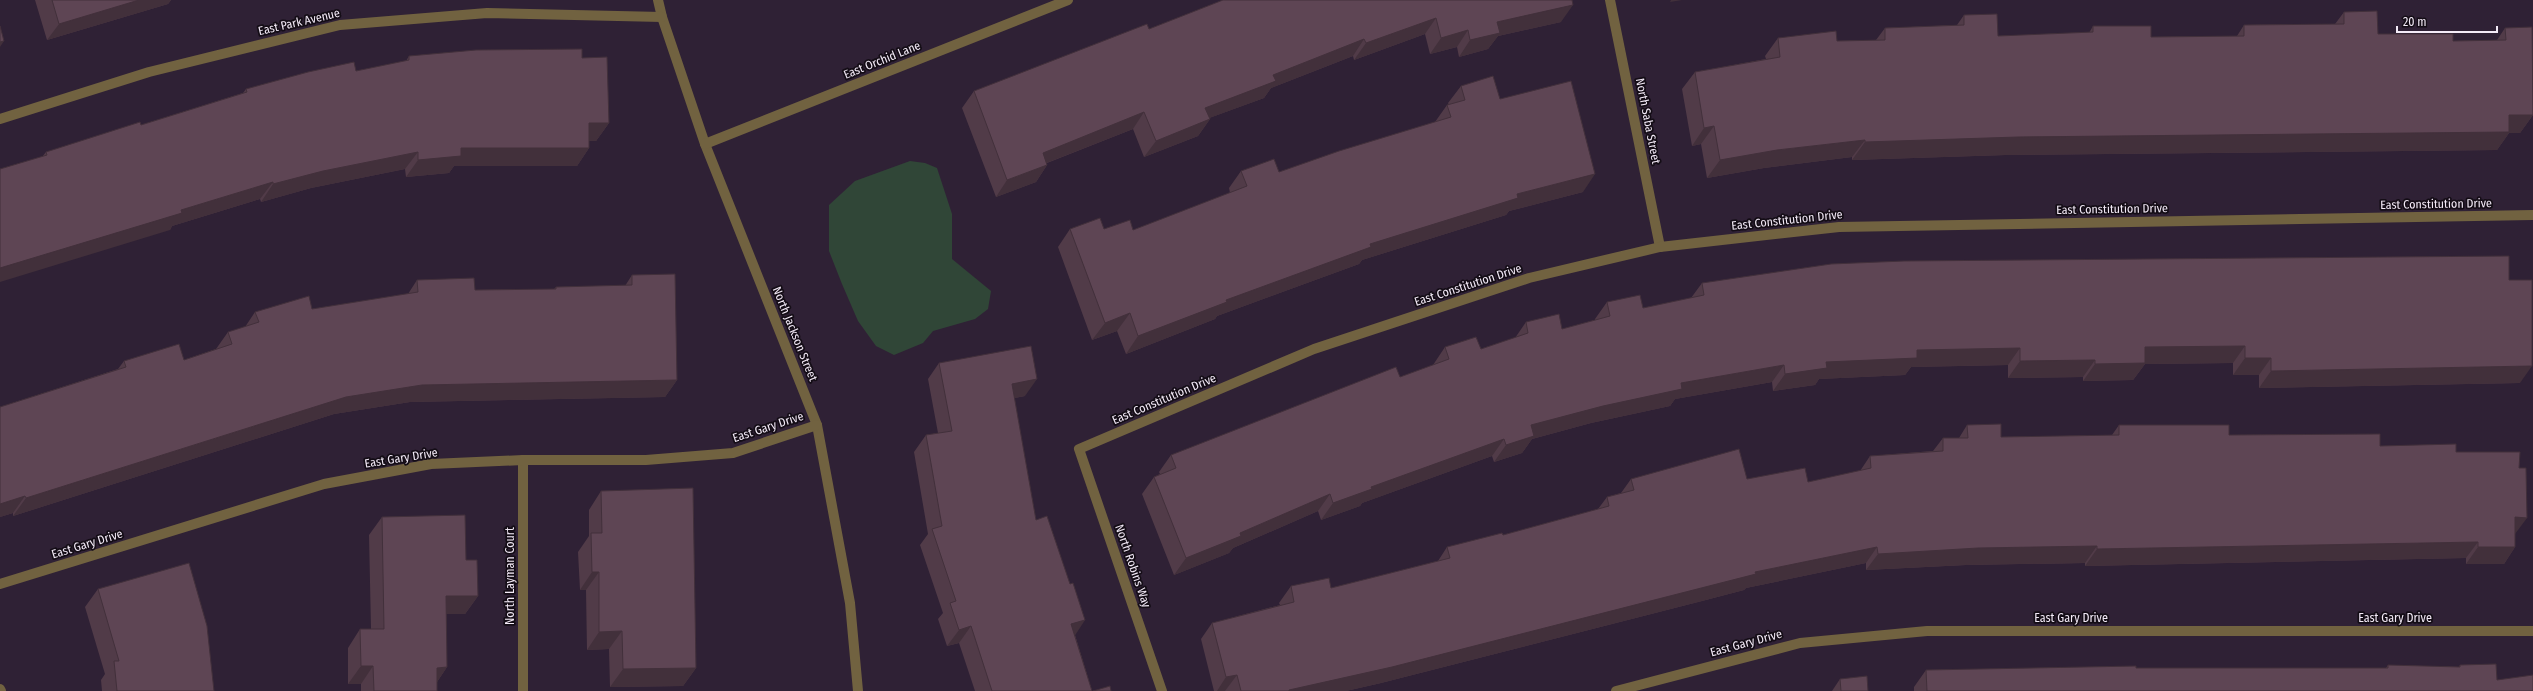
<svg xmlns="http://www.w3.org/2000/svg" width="2533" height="691" font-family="'Fira Sans Condensed',sans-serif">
<rect width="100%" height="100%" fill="#2f2135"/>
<!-- green -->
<polygon fill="#304637" points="910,161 925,163 937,168 952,214 952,259 991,291 988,309 975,319 933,331 923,343 894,355 876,346 858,321 842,284 829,251 829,205 855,181"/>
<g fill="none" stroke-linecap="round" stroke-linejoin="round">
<!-- street -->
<g stroke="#716240" stroke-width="10">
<polyline points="658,0 662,17 705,144 817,425 850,603 858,691"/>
<polyline points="1610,0 1660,247"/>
<polyline points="0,119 149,72 340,25 487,13 662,17"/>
<polyline points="705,144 1068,0"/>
<polyline points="523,460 523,691"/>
<polyline points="0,584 324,484 431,464 523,460 646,460 733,453 817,425"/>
<polyline points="0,689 1,691"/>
<polyline points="1162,691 1079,449 1314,349 1529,278 1660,247 1839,227 2533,215"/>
<polyline points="1616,691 1800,643 1927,631 2533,631"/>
</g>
</g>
<!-- wall -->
<g fill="#513b48">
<polygon points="35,0 171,0 168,4 47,40"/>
<polygon points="1223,0 1561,22 1498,36 1488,49 1459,57 1457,47 1430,54 1425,34 1354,60 1353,56 1271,88 1264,98 1209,118 1210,119 1198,136 1144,157 1133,129 1047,163 1047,165 1036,182 996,197 962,108 974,91 1149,29"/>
<polygon points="2344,12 2378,34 2453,41 2497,40 2505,28 2533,115 2520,133 2509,133 2497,150 2006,155 1852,160 1852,157 1764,168 1707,178 1701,144 1692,146 1682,89 1695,72 1766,59 1765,56 1778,38 1837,41 1876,40 1885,28 1957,25 1964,15 1998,36 2089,33 2093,26 2151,37 2237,36 2244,25 2335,24"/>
<polygon points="409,56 582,58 609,123 596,141 589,141 589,148 577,166 454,166 449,173 406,177 405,169 311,188 261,202 260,199 172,226 170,230 42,157 46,152 141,125 243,93 246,89 356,71 406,61"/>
<polygon points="1461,86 1500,99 1583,192 1509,211 1506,215 1362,260 1359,264 1217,316 1215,319 1126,354 1117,331 1092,340 1058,247 1070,229 1133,230 1230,193 1229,188 1241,171 1279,172 1435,122 1447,105 1449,105 1448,103"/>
<polygon points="632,275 677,380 665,397 410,402 334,414 13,516 13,513 0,517 0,407 118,369 124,361 184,360 216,349 228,332 245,327 255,312 312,309 408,294 417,280 475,290 554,289 556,287 625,286"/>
<polygon points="2509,280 2520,383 2259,388 2259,375 2233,375 2233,363 2145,364 2133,380 2083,381 2083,377 2008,378 2008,365 1911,367 1905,375 1819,379 1815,385 1773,391 1772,382 1675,399 1670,406 1591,423 1532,439 1522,453 1494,462 1492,456 1362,503 1360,506 1321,520 1318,511 1233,548 1229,553 1174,575 1142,494 1154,477 1160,474 1159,472 1171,455 1400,377 1433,365 1445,347 1481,349 1515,338 1526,322 1562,329 1595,320 1595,319 1607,302 1643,308 1691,298 1702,283"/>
<polygon points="939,363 1025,396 1014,398 1036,520 1075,635 1092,691 975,691 959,643 947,646 938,619 943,613 920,545 928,534 914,452 926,435 938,433 928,379"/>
<polygon points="1967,425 2001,437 2112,435 2119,425 2229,435 2456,452 2515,534 2515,547 2504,564 2466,564 2466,558 2085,566 2085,563 1966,565 1866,570 1866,563 1746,588 1744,590 1702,601 1381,683 1346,691 1214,691 1201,639 1212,623 1280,605 1279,603 1291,586 1331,588 1438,561 1447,547 1503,535 1598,509 1607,497 1621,493 1631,479 1747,479 1808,482 1860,471 1870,456 1933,451 1943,438 1959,438"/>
<polygon points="601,491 696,668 683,686 610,687 609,649 587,650 586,590 580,590 578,552 589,536 589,510"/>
<polygon points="382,517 466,560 478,596 465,614 446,614 447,667 437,682 437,691 361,691 361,684 348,684 348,648 360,629 371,629 369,535"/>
<polygon points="98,589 214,691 102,691 101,680 105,674 85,607"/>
<polygon points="2388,665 2459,667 2460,665 2497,680 2533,691 1914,691 1914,687 1926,670 2136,668 2386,668"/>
<polygon points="1840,679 1868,691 1832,691"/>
</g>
<!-- shaded-wall -->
<g fill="#42303b">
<polygon points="139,0 171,0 168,4 47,40 59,24"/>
<polygon points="1671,0 1682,0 1670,2"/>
<polygon points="1573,5 1561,22 1498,36 1488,49 1459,57 1470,40 1497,22"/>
<polygon points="1436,18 1425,34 1354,60 1366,43"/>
<polygon points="1468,30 1457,47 1430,54 1441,38"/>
<polygon points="1364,39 1353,56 1271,88 1264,98 1193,124 1205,108 1273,75"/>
<polygon points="4,41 0,47 0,42"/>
<polygon points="1144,112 1133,129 1031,169 1043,153"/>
<polygon points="2509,115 2533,115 2520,133 2509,133 2497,150 2006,155 1852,160 1865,142"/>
<polygon points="1210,119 1198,136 1144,157 1156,141"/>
<polygon points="589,123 609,123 596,141 577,141"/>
<polygon points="1714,126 1701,144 1692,146 1704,128"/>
<polygon points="1865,140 1852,157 1764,168 1707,178 1720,160 1777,150"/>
<polygon points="461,148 589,148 577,166 454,166 449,173 406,177 418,160"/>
<polygon points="418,152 405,169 311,188 261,202 273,184 323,171"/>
<polygon points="1047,165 1036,182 996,197 1007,180"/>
<polygon points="1595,174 1583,192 1509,211 1506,215 1362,260 1359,264 1217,316 1215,319 1126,354 1138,336 1226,300 1370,244 1517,194"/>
<polygon points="273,182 260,199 172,226 170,230 0,282 0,268 181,210"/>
<polygon points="1130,313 1117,331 1092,340 1105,323"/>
<polygon points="2245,346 2233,363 2145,364 2133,380 2083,381 2095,364 2145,347"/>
<polygon points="2020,348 2008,365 1911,367 1905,375 1819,379 1815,385 1773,391 1785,374 1826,362 1917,350"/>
<polygon points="2245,358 2271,358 2259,375 2233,375"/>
<polygon points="2095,360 2083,377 2008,378 2020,361"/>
<polygon points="1784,365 1772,382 1675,399 1670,406 1591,423 1532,439 1522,453 1494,462 1506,445 1531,425 1681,383"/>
<polygon points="2532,366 2520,383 2259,388 2271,371"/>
<polygon points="1037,379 1025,396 1000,401 1012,384"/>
<polygon points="677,380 665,397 410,402 334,414 13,516 26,498 346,397 422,385"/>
<polygon points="1504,439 1492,456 1362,503 1360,506 1321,520 1333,503 1371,487"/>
<polygon points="1330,494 1318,511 1233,548 1229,553 1174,575 1186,558 1240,533"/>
<polygon points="25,496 13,513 0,517 0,504"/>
<polygon points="2515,517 2527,518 2515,534"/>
<polygon points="2478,542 2466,558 2085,566 2097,549"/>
<polygon points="2097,546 2085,563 1966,565 1866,570 1878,554 1978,548"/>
<polygon points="1877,547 1866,563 1746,588 1744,590 1702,601 1381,683 1346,691 1288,691 1289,690 1755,572"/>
<polygon points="2478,547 2515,547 2504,564 2466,564"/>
<polygon points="592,572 599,572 586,590 580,590"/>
<polygon points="446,596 478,596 465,614 433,614"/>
<polygon points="1085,620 1074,637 1071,624"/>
<polygon points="971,626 959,643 947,646 959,630"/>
<polygon points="622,631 609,649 587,650 599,632"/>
<polygon points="361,666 373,666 361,684 348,684"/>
<polygon points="447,667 435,685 437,668"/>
<polygon points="696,668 683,686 610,687 623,669"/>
<polygon points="1237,675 1225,691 1217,691 1226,677"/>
</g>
<!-- building -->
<g fill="#5e4554" stroke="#42303b">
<polygon points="52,0 139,0 59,24"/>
<polygon points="1223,0 1572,0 1573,5 1497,22 1500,33 1470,40 1468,30 1441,38 1436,18 1366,43 1364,39 1273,75 1276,81 1205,108 1210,119 1156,141 1144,112 1043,153 1047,165 1007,180 974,91 1147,24 1149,29"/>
<polygon points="2377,11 2378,34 2453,34 2453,41 2506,40 2505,28 2532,27 2533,115 2509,115 2509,132 2018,137 1865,142 1865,140 1777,150 1720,160 1714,126 1704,128 1695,72 1780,57 1778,38 1836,31 1837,41 1885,40 1885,28 1964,25 1964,15 1997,14 1998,36 2093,32 2093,26 2151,26 2151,37 2244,36 2244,25 2344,24 2344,12"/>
<polygon points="0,26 4,41 0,42"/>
<polygon points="582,49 582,58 607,57 609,123 589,123 589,148 461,148 461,156 418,160 418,152 323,171 273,184 273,182 181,210 182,213 0,268 0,169 47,155 46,152 140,122 141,125 247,92 246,89 308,72 354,62 356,71 409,60 409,56 476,50"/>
<polygon points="1493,76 1500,99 1571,81 1595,174 1517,194 1518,198 1370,244 1371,247 1226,300 1227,302 1138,336 1130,313 1105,323 1070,229 1100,218 1104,229 1130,220 1133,230 1247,186 1241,171 1274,159 1279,172 1339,151 1451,117 1447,105 1465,100 1461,86"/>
<polygon points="2509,256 2509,280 2532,280 2532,366 2271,371 2271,358 2245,358 2245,346 2145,347 2145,363 2095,364 2095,360 2020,361 2020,348 1917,350 1917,358 1826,362 1827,368 1785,374 1784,365 1681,383 1682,389 1603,406 1531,425 1534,436 1506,445 1504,439 1371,487 1372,489 1333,503 1330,494 1240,533 1241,536 1186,558 1154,477 1176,468 1171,455 1396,367 1400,377 1449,359 1445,347 1476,337 1481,349 1528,333 1526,322 1559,314 1562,329 1610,316 1607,302 1640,295 1643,308 1704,295 1702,283 1831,264 1904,261"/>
<polygon points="675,274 677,380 422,385 346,397 26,498 25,496 0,504 0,407 126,367 124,361 179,344 184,360 232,344 228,332 259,322 255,312 309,296 312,309 418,292 417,280 474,278 475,290 556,289 556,287 632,285 632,275"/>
<polygon points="1031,346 1037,379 1012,384 1036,520 1047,516 1070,584 1073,583 1085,620 1071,624 1092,691 992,691 971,626 959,630 950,603 956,601 932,529 942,526 926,435 952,431 939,363"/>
<polygon points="2001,424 2001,437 2119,435 2119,425 2229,425 2229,435 2380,434 2380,446 2456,444 2456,452 2520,452 2519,468 2526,468 2527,518 2515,517 2515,547 2478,547 2478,542 2097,549 2097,546 1978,548 1878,554 1877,547 1755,572 1756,574 1713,585 1392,667 1289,690 1289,691 1241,691 1237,675 1226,677 1212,623 1294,602 1291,586 1329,578 1331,588 1450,558 1447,547 1502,533 1503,535 1609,506 1607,497 1634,490 1631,479 1739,449 1747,479 1805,468 1808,482 1871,468 1870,456 1943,451 1943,438 1968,438 1967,425"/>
<polygon points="693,488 696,668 623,669 622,631 599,632 599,572 592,572 591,533 602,533 601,491"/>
<polygon points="465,515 466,560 477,560 478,596 446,596 447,667 437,668 437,691 374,691 373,666 361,666 360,629 384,629 382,517"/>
<polygon points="189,563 207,626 214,691 117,691 114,661 119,661 98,589"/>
<polygon points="2496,664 2497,680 2533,675 2533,691 1927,691 1926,670 2136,666 2136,668 2388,668 2388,665 2460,667 2460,665"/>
<polygon points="1867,676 1868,691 1841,691 1840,679"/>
<polygon points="1110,686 1111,691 1093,691"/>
</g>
<g text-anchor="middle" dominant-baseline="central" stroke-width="3.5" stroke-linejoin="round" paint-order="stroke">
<!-- street labels -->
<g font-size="12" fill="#f3eaf7" stroke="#140d16">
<text transform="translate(299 22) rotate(-13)">East Park Avenue</text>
<text transform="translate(882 60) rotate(-22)">East Orchid Lane</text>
<text transform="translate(1648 121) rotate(79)">North Saba Street</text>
<text transform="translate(2436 204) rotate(-1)">East Constitution Drive</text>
<text transform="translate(2112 209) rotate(-1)">East Constitution Drive</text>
<text transform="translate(1787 220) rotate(-6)">East Constitution Drive</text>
<text transform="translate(1468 285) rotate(-18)">East Constitution Drive</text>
<text transform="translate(795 334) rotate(68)">North Jackson Street</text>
<text transform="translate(1164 399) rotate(-23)">East Constitution Drive</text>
<text transform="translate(768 427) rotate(-18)">East Gary Drive</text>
<text transform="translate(401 458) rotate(-9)">East Gary Drive</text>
<text transform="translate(87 544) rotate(-17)">East Gary Drive</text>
<text transform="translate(1133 566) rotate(71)">North Robins Way</text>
<text transform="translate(510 576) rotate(-90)">North Layman Court</text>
<text x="2071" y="618">East Gary Drive</text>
<text x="2395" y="618">East Gary Drive</text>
<text transform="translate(1746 643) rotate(-15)">East Gary Drive</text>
</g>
</g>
<!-- scale -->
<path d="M2397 26v6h100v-6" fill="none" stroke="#f3eaf7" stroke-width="2"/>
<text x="2403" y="26" font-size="12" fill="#f3eaf7" stroke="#140d16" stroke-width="3" paint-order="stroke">20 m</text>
</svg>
